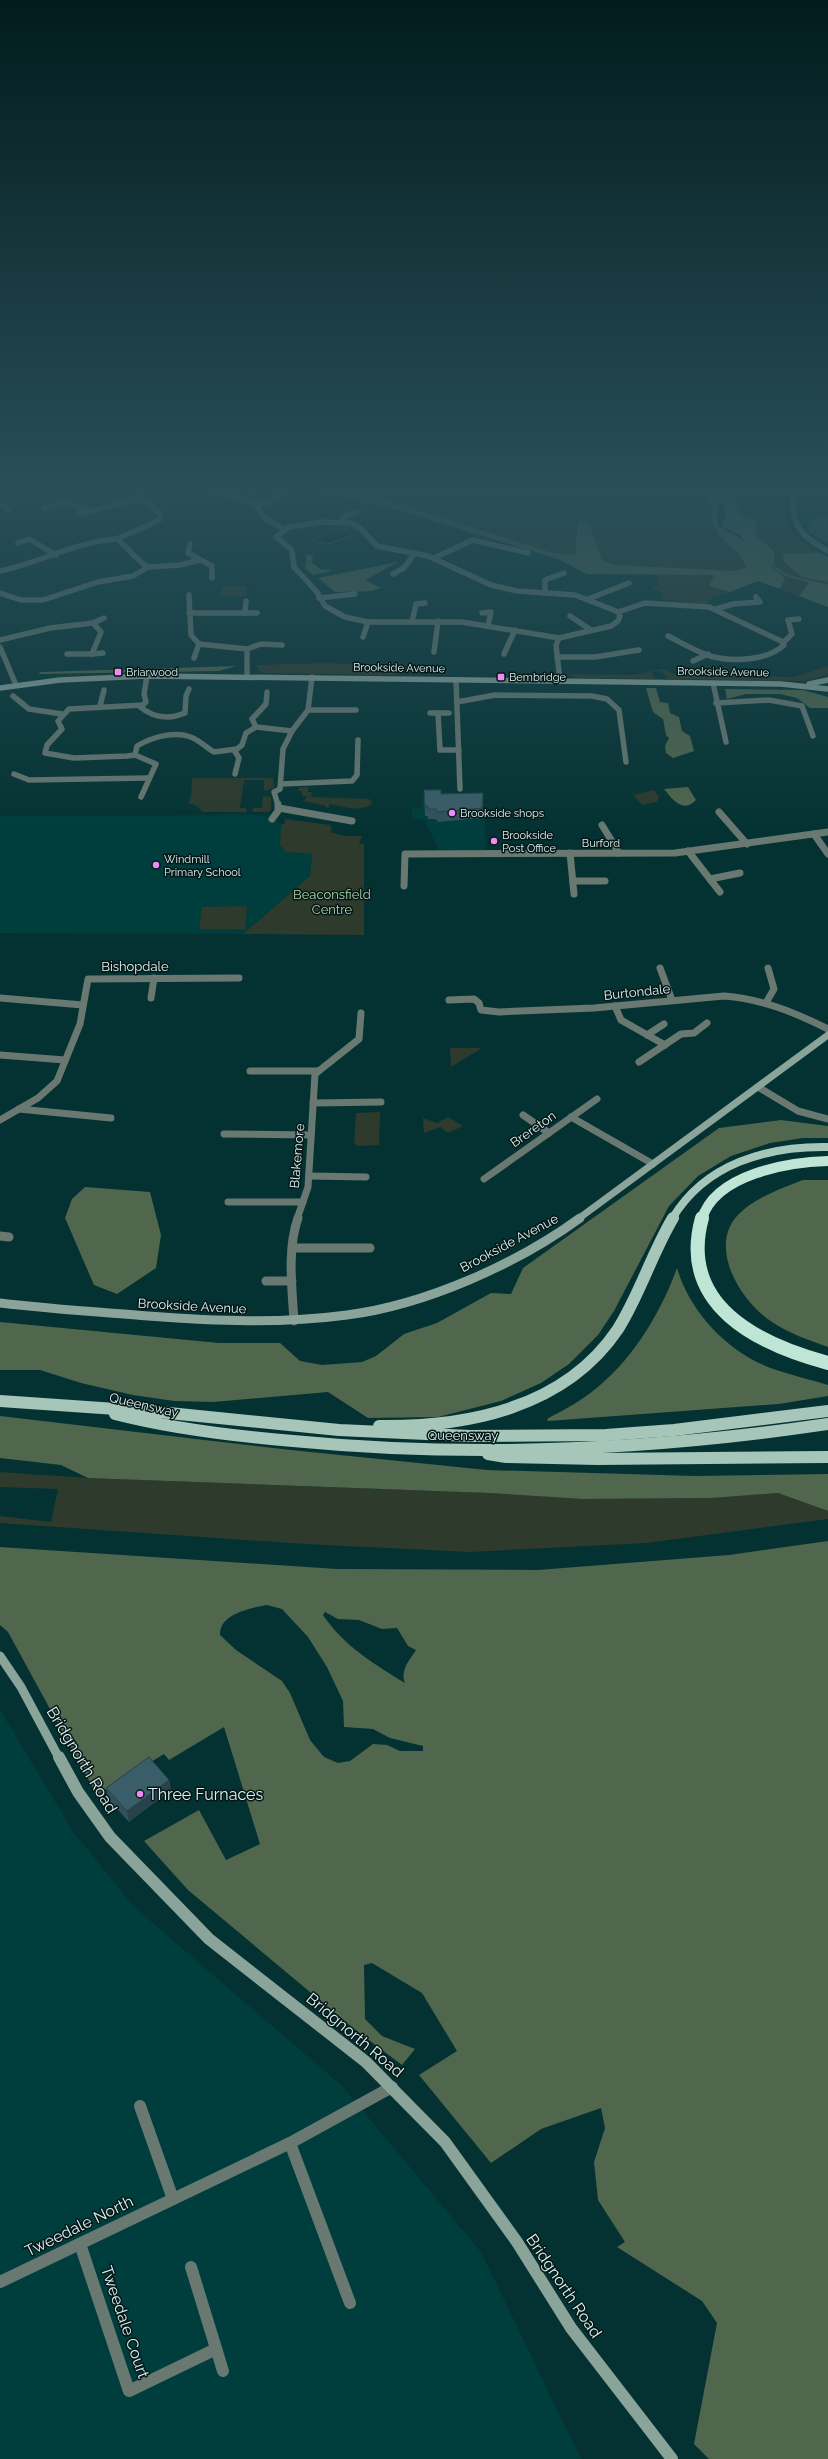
<svg xmlns="http://www.w3.org/2000/svg" width="828" height="2459" font-family="Raleway,sans-serif">
<rect width="100%" height="100%" fill="#043232"/>
<!-- built -->
<g fill="#003d3d">
<polygon points="799,487 828,487 828,522 804,529 797,509"/>
<polygon points="422,797 484,797 486,850 438,850 425,820 412,818 412,809 422,808"/>
<polygon points="261,815 277,821 281,825 280,845 286,852 312,854 310,876 243,934 0,933 0,816"/>
<polygon points="0,1710 72,1830 133,1906 342,2086 481,2252 581,2459 0,2459"/>
</g>
<!-- green -->
<g fill="#2d3a2c">
<path d="M331 487H783C781 530 792 538 828 557V607L758 581 708 600V605L662 599 661 592 652 588 658 585 657 574H587L558 559 426 520Z"/>
<polygon points="223,586 246,586 246,596 220,597"/>
<polygon points="329,663 396,667 396,675 262,673 256,665"/>
<polygon points="828,666 828,675 804,681 667,679 662,671 652,672 654,679 576,678 567,674 633,675 663,669 676,675 794,677"/>
<polygon points="192,778 273,778 274,788 264,791 264,780 244,780 240,808 246,808 247,812 203,812 195,805 188,804 191,796"/>
<path d="M299 787H308V792H312L311 797 369 799 372 802 371 805C356 812 345 807 330 804L328 808 325 807 326 806 304 801 307 796H302V791H298Z"/>
<polygon points="654,790 659,797 657,802 642,805 633,795"/>
<polygon points="263,796 271,797 271,809 269,812 252,812 253,808 262,808"/>
<polygon points="285,819 330,825 332,829 330,832 344,836 362,836 359,843 364,844 364,935 243,934 310,876 312,854 286,852 280,845 281,825 285,823"/>
<polygon points="247,906 245,929 199,929 202,907"/>
<polygon points="450,1048 482,1048 451,1067"/>
<polygon points="380,1112 379,1145 357,1146 354,1142 356,1113"/>
<polygon points="448,1117 463,1126 448,1133 440,1127 424,1133 423,1118 437,1123"/>
<polygon points="0,1472 88,1478 489,1493 582,1499 712,1498 778,1493 828,1511 828,1519 646,1543 469,1552 305,1544 0,1523 0,1516 51,1522 58,1489 0,1487"/>
</g>
<!-- forest -->
<g fill="#50664d" fill-rule="evenodd">
<polygon points="301,487 345,487 553,553 575,555 578,521 589,523 602,560 615,565 734,571 747,568 739,554 719,536 711,518 712,509 706,497 715,487 732,487 734,502 742,515 753,519 757,526 755,529 758,538 774,551 774,564 770,566 785,578 780,589 758,581 730,592 709,586 714,575 587,574 558,559 464,530 409,513"/>
<polygon points="821,553 828,557 828,582 802,577 784,562 783,554"/>
<polygon points="307,554 313,556 312,563 322,570 328,569 331,571 313,575 305,568"/>
<path d="M398 562 365 580 381 588C365 594 352 590 335 592L318 578Z"/>
<polygon points="810,582 828,584 828,607 799,596"/>
<polygon points="236,666 219,671 38,674 41,672"/>
<polygon points="646,688 656,688 660,702 668,703 670,713 679,717 682,731 690,736 694,751 673,758 666,753 665,746 669,738 666,735 663,719 653,712"/>
<polygon points="725,689 803,690 828,697 828,708 810,708 797,698 780,694 746,694 727,699"/>
<path d="M688 787 696 800C683 814 672 799 664 789Z"/>
<polygon points="781,1120 828,1126 828,1138 803,1138 770,1143 731,1156 698,1176 669,1206 614,1311 598,1335 569,1364 541,1383 501,1401 438,1417 368,1418 328,1392 213,1402 174,1401 133,1395 81,1383 40,1370 0,1370 0,1322 219,1343 280,1343 300,1361 322,1365 362,1362 376,1356 404,1334 437,1323 491,1293 511,1294 523,1268 719,1128"/>
<path d="M803 1180H828V1347C809 1340 790 1334 772 1322 744 1304 711 1255 733 1221 748 1200 780 1189 803 1180Z"/>
<polygon points="85,1187 150,1192 161,1235 156,1268 117,1294 94,1285 65,1218 72,1199"/>
<path d="M677 1268C688 1306 718 1341 753 1360 775 1372 803 1377 828 1385V1396L779 1404 548 1421 547 1419C561 1411 576 1404 589 1394 630 1364 660 1315 677 1268Z"/>
<polygon points="0,1416 291,1450 487,1470 695,1476 828,1474 828,1511 778,1493 712,1498 582,1499 489,1493 88,1478 61,1465 0,1458"/>
<path d="M828 1541V2459H709L694 2444 717 2323 702 2301 617 2247 625 2242 598 2200 594 2162 605 2128 601 2108 541 2129 491 2163 419 2075 457 2051 422 1993 372 1963 364 1965 365 2019 382 2036 415 2049 402 2065 353 2028 188 1890 144 1841 199 1810 226 1860 260 1844 224 1727 169 1760 164 1754 97 1795 8 1632 0 1625V1547L337 1569 538 1570 729 1555ZM267 1605 282 1609 308 1637 327 1667 343 1701 344 1727 373 1729 390 1738 423 1746V1751H400L387 1745 373 1744 350 1761 338 1763 324 1757 310 1740 290 1693 282 1681 236 1650 220 1635C219 1614 250 1608 267 1605ZM325 1612 338 1619 359 1620 382 1629 397 1628 408 1646 416 1650C409 1661 400 1670 405 1683 374 1664 344 1646 323 1615Z"/>
</g>
<!-- water -->
<g fill="#041a2d" stroke="#455b68">
<polygon points="710,498 723,504 726,517 721,525 734,533 738,533 746,542 717,525 718,506"/>
<polygon points="331,528 348,531 352,536 327,544 313,541 327,533"/>
</g>
<g fill="none" stroke-linecap="round" stroke-linejoin="round">
<!-- stream -->
<g stroke="#455b68" stroke-width="2.5">
<polyline points="712,498 721,487"/>
<path d="M764 553C782 583 799 576 828 586"/>
</g>
<!-- street-far3 -->
<g stroke="#697972" stroke-width="5.5">
<path d="M792 487C793 524 795 533 828 551"/>
<polyline points="210,491 255,503 264,518 284,529"/>
<polyline points="0,504 9,509"/>
<polyline points="258,505 281,497"/>
<polyline points="44,508 65,502 89,511"/>
<polyline points="79,514 141,498 161,514 160,519 155,522 117,539"/>
<polygon points="322,522 351,523 360,528 377,546 428,556 491,585 517,591 575,595 611,609 618,612 620,616 618,621 611,626 559,638 462,622 368,622 345,617 325,606 317,592 294,567 292,550 276,537 289,527"/>
<polyline points="340,522 345,516 359,511"/>
<polyline points="18,543 29,539 56,555"/>
<polyline points="190,544 188,553 212,566 212,578"/>
<polyline points="434,558 473,540 528,553"/>
<path d="M0 571C40 563 76 541 117 539 130 550 133 557 148 567"/>
<polyline points="393,574 404,568 415,553"/>
<polyline points="545,592 545,580 564,573"/>
<polyline points="0,593 21,600 43,600 98,582 133,576 148,567 180,565 200,560"/>
<polyline points="189,595 191,635 199,644"/>
<polyline points="319,598 355,594"/>
<polyline points="588,599 629,583"/>
<polyline points="716,609 733,604 760,602 756,597"/>
<path d="M618 612 645 603 709 607 781 641 784 645C767 661 732 662 710 656 695 651 682 643 668 636"/>
<polyline points="189,613 257,613"/>
<polyline points="245,613 246,601"/>
<polyline points="482,613 491,612 488,626"/>
<polyline points="570,616 591,630"/>
<polyline points="412,622 416,604 425,603"/>
<polyline points="363,637 368,622"/>
<polyline points="559,638 556,645 560,681"/>
<polyline points="0,640 50,628 93,623 104,618"/>
<polyline points="783,643 792,634 788,620 799,619"/>
<polyline points="0,647 16,685"/>
<polyline points="247,649 261,644 282,645"/>
<polyline points="434,652 438,621"/>
<polyline points="67,654 92,654 101,632 93,623"/>
<polyline points="92,654 103,653"/>
<polyline points="504,654 515,630"/>
<polyline points="557,657 595,657 639,650"/>
<polyline points="194,658 199,644 247,649 247,677"/>
<polyline points="693,661 708,654"/>
<path d="M147 676 144 694 146 702 143 705 69 709 58 721 62 729 47 745 45 753 74 758 127 756 135 755 137 746C152 737 176 730 193 738 200 741 207 748 214 752L237 749 242 745 246 733 256 727 252 719 266 704 267 692"/>
<polyline points="456,680 460,789"/>
<polyline points="713,683 726,742"/>
<polyline points="13,696 29,709 62,714"/>
<polyline points="457,702 495,695 592,696 607,699 619,710 626,762"/>
<polyline points="716,703 769,700 802,706 813,736"/>
<polyline points="100,706 104,690"/>
<path d="M139 706C153 718 168 720 185 713L186 696 189 689"/>
<polyline points="308,710 356,710"/>
<polyline points="430,713 449,713"/>
<polyline points="438,713 440,750 459,750"/>
<polyline points="256,727 292,731"/>
<polyline points="234,750 239,758 235,774"/>
<polyline points="135,755 156,764 141,797"/>
<polyline points="14,774 29,780 148,778"/>
<polyline points="281,784 352,781 357,775 358,740"/>
<polyline points="278,805 274,792 280,789 283,749 292,731 308,710 312,677"/>
</g>
<!-- street-far2 -->
<g stroke="#697972" stroke-width="7">
<polyline points="279,808 352,821"/>
<polyline points="719,812 747,844"/>
<polyline points="272,819 278,811 278,804"/>
<polyline points="602,825 619,853"/>
<polyline points="814,834 828,854"/>
<polyline points="688,851 720,892"/>
<polyline points="570,853 574,894"/>
<polyline points="710,879 740,873"/>
<polyline points="573,881 605,881"/>
<polyline points="404,886 405,854 675,853 828,832"/>
<polyline points="660,968 672,1000"/>
<polyline points="0,998 83,1005"/>
<polyline points="151,998 154,978"/>
<path d="M449 1000 474 999 479 1003 481 1010 499 1012 594 1008 724 996C762 999 794 1012 828 1029"/>
<polyline points="767,1001 774,989 768,968"/>
<polyline points="615,1006 621,1020 665,1045"/>
<polyline points="647,1035 664,1024"/>
<polyline points="0,1055 65,1060"/>
<polyline points="639,1062 681,1034 694,1033 707,1023"/>
<polyline points="250,1071 318,1071"/>
<polyline points="758,1087 798,1111 828,1119"/>
<polyline points="313,1103 381,1102"/>
<polyline points="19,1109 111,1118"/>
<polyline points="523,1115 549,1133"/>
<polyline points="571,1117 653,1164"/>
<polyline points="0,1120 38,1098 57,1081 80,1024 88,979 239,978"/>
<polyline points="224,1134 311,1135"/>
<polyline points="309,1176 366,1177"/>
<polyline points="484,1179 597,1099"/>
<polyline points="228,1202 303,1202"/>
<polyline points="297,1219 308,1187 315,1074 359,1039 361,1013"/>
</g>
<!-- street-far1 -->
<g stroke="#697972" stroke-width="9">
<polyline points="0,1236 9,1237"/>
<polyline points="294,1248 370,1248"/>
<polyline points="266,1281 292,1281"/>
<path d="M294 1321C292 1288 287 1249 298 1218"/>
</g>
<!-- street -->
<g stroke="#697972" stroke-width="12">
<polyline points="140,2106 173,2199"/>
<polyline points="290,2143 350,2303"/>
<polyline points="80,2244 129,2391 216,2349"/>
<polyline points="191,2267 223,2371"/>
<polyline points="0,2282 290,2143 392,2087"/>
</g>
<!-- secondary-far3 -->
<g stroke="#8ba49a" stroke-width="5.5">
<polyline points="809,684 828,680"/>
<polyline points="0,688 60,680 147,676 781,684 828,689"/>
</g>
<!-- secondary-far2 -->
<polyline stroke="#8ba49a" stroke-width="7" points="578,1219 828,1035"/>
<!-- secondary-far1 -->
<g stroke="#8ba49a" stroke-width="9">
<path d="M0 1303C49 1309 98 1312 148 1316 215 1321 280 1324 347 1315 425 1305 517 1264 580 1218"/>
<polyline points="0,1656 21,1687 59,1758"/>
</g>
<!-- secondary -->
<polyline stroke="#8ba49a" stroke-width="12" points="59,1757 78,1792 110,1837 209,1939 366,2062 445,2142 517,2242 571,2328 672,2459"/>
<!-- primary-far1 -->
<path stroke="#a6c6b9" stroke-width="8" d="M672 1219C705 1163 768 1146 828 1147"/>
<!-- primary -->
<g stroke="#a6c6b9" stroke-width="12">
<polyline points="0,1401 159,1412 339,1430 470,1436 606,1435 674,1430 828,1411"/>
<path d="M115 1414C173 1429 233 1436 293 1441 470 1458 652 1450 828 1424"/>
<path d="M379 1426C467 1427 565 1408 618 1329 640 1294 652 1253 673 1218"/>
<polyline points="488,1454 506,1457 597,1459 828,1457"/>
</g>
<!-- highway-far1 -->
<path stroke="#bee5d5" stroke-width="10" d="M702 1219C715 1174 789 1162 828 1161"/>
<!-- highway -->
<path stroke="#bee5d5" stroke-width="14" d="M702 1218C678 1305 757 1344 828 1363"/>
</g>
<!-- wall -->
<g fill="#31515b">
<polygon points="828,514 828,543 808,532 809,522 815,520 815,518"/>
<polygon points="424,790 441,794 483,793 482,818 438,822 436,819 428,819 428,816 425,816"/>
<polygon points="169,1780 171,1790 129,1822 108,1799 106,1788"/>
</g>
<!-- shaded-wall -->
<polygon fill="#28424a" points="169,1780 171,1790 129,1822 127,1811"/>
<!-- building -->
<g fill="#395e6a" stroke="#28424a">
<polygon points="828,514 828,532 809,522 818,519 815,518"/>
<polygon points="424,790 441,790 441,794 483,793 482,808 438,812 436,809 428,809 428,806 425,806"/>
<polygon points="149,1757 169,1780 127,1811 106,1788"/>
</g>
<!-- sky -->
<linearGradient id="sky" x2="0" y2="1"><stop stop-color="#021c1c"/><stop offset="0.59" stop-color="#294f5a"/><stop offset="1" stop-color="#294f5a" stop-opacity="0"/></linearGradient>
<rect width="828" height="831" fill="url(#sky)"/>
<!-- markers -->
<g fill="#ef8bf6" stroke="#061717" stroke-width="1.5">
<rect x="114" y="668" width="8" height="8" rx="2"/>
<rect x="497" y="673" width="8" height="8" rx="2"/>
<circle cx="452" cy="813" r="4"/>
<circle cx="494" cy="841" r="4"/>
<circle cx="156" cy="865" r="4"/>
<circle cx="140" cy="1794" r="4"/>
</g>
<g text-anchor="middle" dominant-baseline="central" stroke-width="3" stroke-linejoin="round" paint-order="stroke">
<!-- far-street labels -->
<g font-size="11" fill="#dcf2f2" stroke="#061717">
<text transform="translate(399 668) rotate(1)">Brookside Avenue</text>
<text transform="translate(723 672) rotate(1)">Brookside Avenue</text>
<text x="601" y="843">Burford</text>
</g>
<!-- far-poi labels -->
<g font-size="11" fill="#dcf2f2" stroke="#061717" text-anchor="start">
<text x="126" y="672">Briarwood</text>
<text x="509" y="677">Bembridge</text>
<text x="460" y="813">Brookside shops</text>
<text x="502" y="835">Brookside<tspan x="502" dy="13">Post Office</tspan></text>
<text x="164" y="859">Windmill<tspan x="164" dy="13">Primary School</tspan></text>
</g>
<!-- park labels -->
<g font-size="13" fill="#a8d2a4" stroke="#061717">
<text x="332" y="894">Beaconsfield<tspan x="332" dy="15">Centre</tspan></text>
</g>
<!-- street labels -->
<g font-size="13" fill="#dcf2f2" stroke="#061717">
<text x="135" y="966">Bishopdale</text>
<text transform="translate(637 992) rotate(-6)">Burtondale</text>
<text transform="translate(533 1129) rotate(-35)">Brereton</text>
<text transform="translate(297 1156) rotate(-85)">Blakemore</text>
<text transform="translate(509 1243) rotate(-28)">Brookside Avenue</text>
<text transform="translate(192 1306) rotate(3)">Brookside Avenue</text>
<text transform="translate(144 1405) rotate(13)">Queensway</text>
<text x="463" y="1435">Queensway</text>
</g>
<!-- near-street labels -->
<g font-size="16" fill="#dcf2f2" stroke="#061717">
<text transform="translate(82 1760) rotate(59)">Bridgnorth Road</text>
<text transform="translate(355 2035) rotate(40)">Bridgnorth Road</text>
<text transform="translate(79 2226) rotate(-26)">Tweedale North</text>
<text transform="translate(564 2286) rotate(56)">Bridgnorth Road</text>
<text transform="translate(125 2322) rotate(71)">Tweedale Court</text>
</g>
<!-- near-poi labels -->
<g font-size="16" fill="#dcf2f2" stroke="#061717" text-anchor="start">
<text x="148" y="1794">Three Furnaces</text>
</g>
</g>
</svg>
